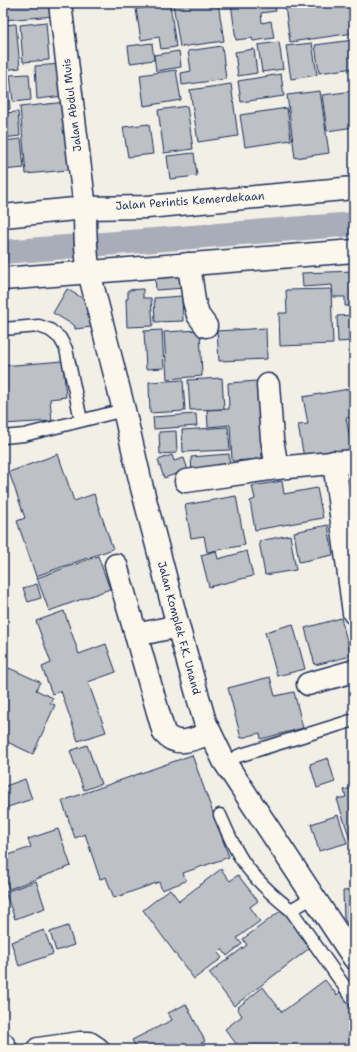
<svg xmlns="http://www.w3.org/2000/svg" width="357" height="1052" font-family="'Shantell Sans',sans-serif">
<rect width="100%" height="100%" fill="#f2efe6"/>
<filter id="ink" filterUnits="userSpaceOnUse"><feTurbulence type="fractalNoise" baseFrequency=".025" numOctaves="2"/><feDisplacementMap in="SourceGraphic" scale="8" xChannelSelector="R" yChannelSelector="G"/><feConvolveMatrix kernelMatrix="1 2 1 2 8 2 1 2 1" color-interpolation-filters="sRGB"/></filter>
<g filter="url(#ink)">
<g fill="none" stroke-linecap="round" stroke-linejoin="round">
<!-- canal -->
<polyline stroke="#a9adb7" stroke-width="24" points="3,252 354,224"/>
</g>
<!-- building -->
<g fill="#bdc0c4" stroke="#1b2f5e">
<polygon points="3,3 40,3 41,6 54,5 55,16 3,20"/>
<polygon points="182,3 218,3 224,41 180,47 173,4"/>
<polygon points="231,3 274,3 276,11 261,13 262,23 271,21 274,38 253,41 252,38 236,40"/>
<polygon points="303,3 353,3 354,33 290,42 285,6"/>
<polygon points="170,4 176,47 161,49 159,37 141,40 136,9"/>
<polygon points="46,22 49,60 23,62 20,25"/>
<polygon points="16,24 20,68 3,70 3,25"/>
<polygon points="353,40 354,47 354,68 319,73 315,45"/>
<polygon points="279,42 283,69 262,72 258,45"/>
<polygon points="152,43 154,60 130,63 128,46"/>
<polygon points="312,43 317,75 291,79 286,46"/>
<polygon points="222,46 226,79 182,85 181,73 191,71 188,51"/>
<polygon points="254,49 257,73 238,76 235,52"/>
<polygon points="179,51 181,67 156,71 154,55"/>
<polygon points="61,64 64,96 37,99 35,66"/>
<polygon points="176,70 181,100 144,106 140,75"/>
<polygon points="3,72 7,72 10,109 3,110"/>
<polygon points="29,74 31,100 13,102 10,75"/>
<polygon points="281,74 284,96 241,102 238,81"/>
<polygon points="231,84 238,136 198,142 190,90"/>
<polygon points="320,91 329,153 295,158 287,95"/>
<polygon points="354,91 354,127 327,131 322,95"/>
<polygon points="66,102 78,169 26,174 20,107"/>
<polygon points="187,106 193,149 164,153 158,110"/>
<polygon points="287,108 291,140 245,147 240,115"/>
<polygon points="18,112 20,136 3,138 3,113"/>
<polygon points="149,124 153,154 128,157 123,127"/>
<polygon points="21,139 24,168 3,170 3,141"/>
<polygon points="194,153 197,176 170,179 167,156"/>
<polygon points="354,271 354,306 345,306 345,297 333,297 332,285 303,287 302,273"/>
<polygon points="185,276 185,288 156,290 155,277"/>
<polygon points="67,289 89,302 91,327 75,329 75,326 53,313"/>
<polygon points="143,289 143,298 151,298 153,326 127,327 126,299 128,299 128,290"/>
<polygon points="331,289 333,344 280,346 279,313 287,313 286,290"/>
<polygon points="182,296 183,321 155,322 154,298"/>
<polygon points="354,315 354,341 338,342 337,316"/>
<polygon points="266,328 267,359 219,361 217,331"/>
<polygon points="162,330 164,368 146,369 144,331"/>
<polygon points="200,330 202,376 167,379 164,332"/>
<polygon points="354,352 354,369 349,353"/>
<polygon points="63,361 66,397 50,399 52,421 3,424 3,366"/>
<polygon points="222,378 224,409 190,410 188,380"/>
<polygon points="183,380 185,411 150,413 149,382"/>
<polygon points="258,381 262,459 232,461 230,425 208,427 207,410 229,409 228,383"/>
<polygon points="354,388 354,417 346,418 352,449 304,458 298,425 308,424 303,397"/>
<polygon points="196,414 197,426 154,429 153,417"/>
<polygon points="228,427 230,450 183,452 182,430"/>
<polygon points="176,431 177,453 160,454 159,432"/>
<polygon points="58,454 74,501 94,494 113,549 36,576 17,521 25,518 9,472"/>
<polygon points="229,454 230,473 192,475 191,457"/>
<polygon points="172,455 174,461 184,458 188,470 164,478 158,460"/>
<polygon points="282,481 284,494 317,488 323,518 255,530 250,501 255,499 252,486"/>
<polygon points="236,496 245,545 207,552 204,536 191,538 185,505"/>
<polygon points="328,525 333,555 299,562 294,532"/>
<polygon points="290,535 296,570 265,575 259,541"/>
<polygon points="216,551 218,559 247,551 253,576 209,587 201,555"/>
<polygon points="98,556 110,589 49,611 37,578"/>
<polygon points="37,584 41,598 28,602 23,588"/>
<polygon points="64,611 79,654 106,644 116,672 88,682 106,732 78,741 61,691 52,694 42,667 51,663 36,621"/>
<polygon points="341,618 351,656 315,665 305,628"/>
<polygon points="293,624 305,669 277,676 265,632"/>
<polygon points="9,668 40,682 36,690 53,698 50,703 55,705 33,754 3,740 3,681"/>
<polygon points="270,677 275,696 294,692 303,728 261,739 260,733 241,738 228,688"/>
<polygon points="87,745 101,784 84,790 70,751"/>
<polygon points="192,755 229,857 183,873 186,881 162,890 159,882 114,898 106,877 100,879 85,834 75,838 62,801"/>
<polygon points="328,758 335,782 317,788 310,764"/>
<polygon points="25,779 32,799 5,808 3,801 3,787"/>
<polygon points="354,787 354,838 350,839 337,799 346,797 344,790"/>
<polygon points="338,815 347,843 319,851 311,824"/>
<polygon points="58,829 71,866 9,889 3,873 3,857 31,847 28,839"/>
<polygon points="221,869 230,881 238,875 258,901 250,907 260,921 237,938 242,944 227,956 222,949 218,953 222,958 194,979 143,910 170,889 179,901"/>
<polygon points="36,881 45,908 15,919 5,892"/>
<polygon points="354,890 354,933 344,919 343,891"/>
<polygon points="283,909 311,947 234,1006 209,973 247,945 243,939"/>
<polygon points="68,926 74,945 56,951 50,932"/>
<polygon points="44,930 53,954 19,966 11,942"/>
<polygon points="325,980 337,995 341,991 354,1008 354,1015 352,1016 354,1018 354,1049 240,1049 225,1029 242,1016 237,1008 263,987 282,1012"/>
<polygon points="186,1004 205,1041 190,1049 185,1049 184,1048 182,1049 137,1049 132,1040 172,1020 168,1013"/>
</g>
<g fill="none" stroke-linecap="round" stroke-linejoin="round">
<defs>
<g id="service">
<polyline points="3,329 39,326 50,330 60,338 66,349 81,420"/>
<polyline points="3,437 24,435 124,410"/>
<polyline points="238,756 354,720"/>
<path d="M220 815C229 835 237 856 251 872 263 887 277 899 291 910L313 897"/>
<polyline points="291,910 354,1000"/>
</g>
<g id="minor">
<path d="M85 208C85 229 85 251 89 272L124 410 142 488 178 626 205 722 224 761 354 958"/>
<polyline points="189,264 194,301 198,315 206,326"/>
<polyline points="3,279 354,251"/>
<polyline points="268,385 272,439 277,468"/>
<polyline points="334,462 354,613"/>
<polyline points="186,481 277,468 354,461"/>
<polyline points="116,565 136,635"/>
<path d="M178 626 136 635 164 733C177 748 194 739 210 733"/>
<polyline points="308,684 354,671"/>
<polyline points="3,1044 6,1049"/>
<polyline points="38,1049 80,1043 89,1043 98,1049"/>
</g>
<polyline id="tertiary" points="60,3 79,160 85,208"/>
<polyline id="secondary" points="3,216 85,208 147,207 354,188"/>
</defs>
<!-- service casing -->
<use href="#service" stroke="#1b2f5e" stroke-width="15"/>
<!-- minor casing -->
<use href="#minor" stroke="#1b2f5e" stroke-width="25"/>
<!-- tertiary casing -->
<use href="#tertiary" stroke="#1b2f5e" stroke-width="25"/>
<!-- secondary casing -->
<use href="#secondary" stroke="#1b2f5e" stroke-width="25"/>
<!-- service -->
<use href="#service" stroke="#fbf7ec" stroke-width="12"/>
<!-- minor -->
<use href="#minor" stroke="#fbf7ec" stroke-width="22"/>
<!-- tertiary -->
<use href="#tertiary" stroke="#fbf7ec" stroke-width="22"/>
<!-- secondary -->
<use href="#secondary" stroke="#fbf7ec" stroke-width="22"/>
</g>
</g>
<g text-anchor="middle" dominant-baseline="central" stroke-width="4" stroke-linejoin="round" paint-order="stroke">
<!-- street labels -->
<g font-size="11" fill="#1b2f5e" stroke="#fbf7ec">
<text transform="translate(72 105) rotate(-97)">Jalan Abdul Muis</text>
<text transform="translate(190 201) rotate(-4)">Jalan Perintis Kemerdekaan</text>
<text transform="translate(179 628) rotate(75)">Jalan Komplek F.K. Unand</text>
</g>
</g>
<!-- margin -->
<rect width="357" height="1052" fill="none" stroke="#fbf7ec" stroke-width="16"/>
<rect x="8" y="8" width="341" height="1036" fill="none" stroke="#1b2f5e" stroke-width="1.5" filter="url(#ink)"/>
</svg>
